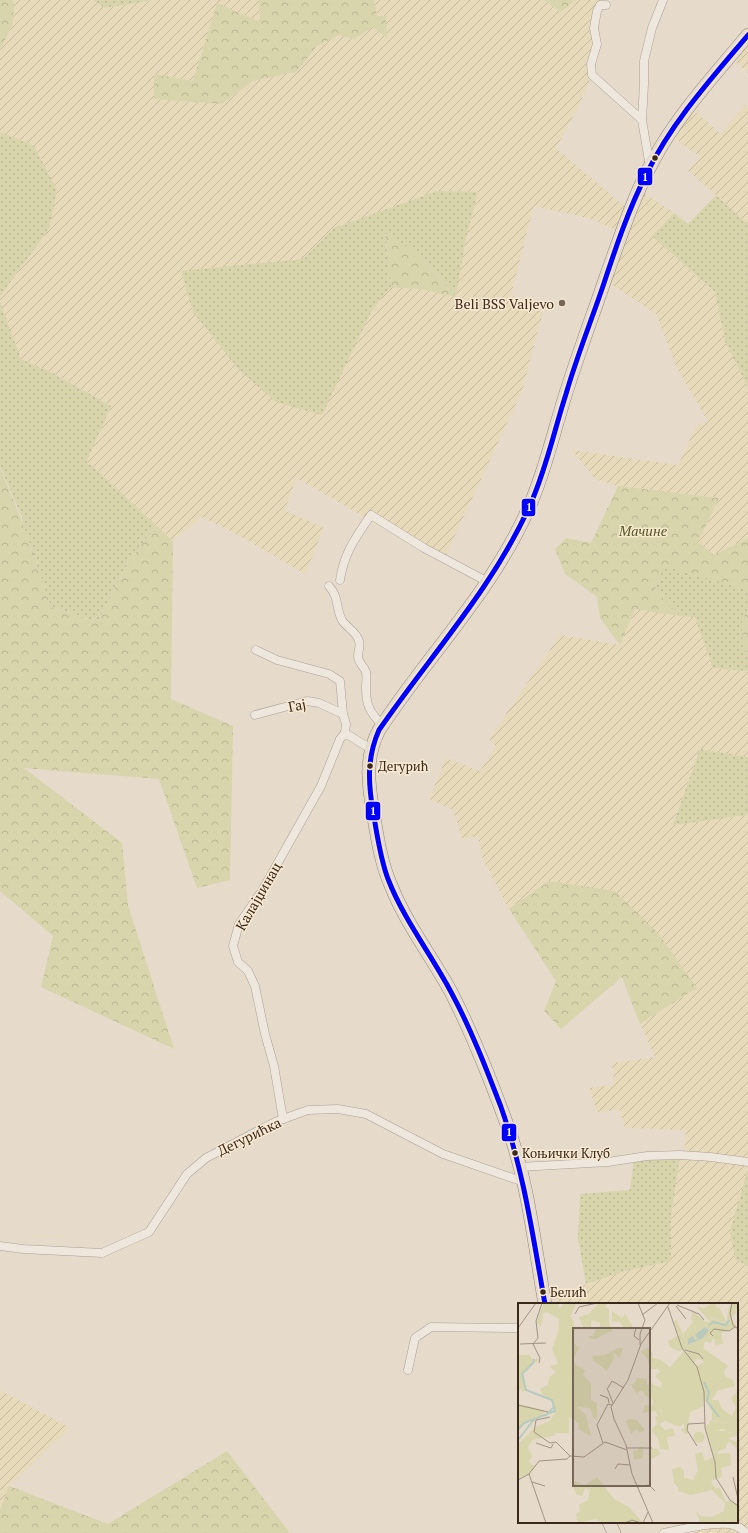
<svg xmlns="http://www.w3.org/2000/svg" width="748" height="1533" font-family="'PT Serif',serif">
<defs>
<pattern id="farmland-furrows" width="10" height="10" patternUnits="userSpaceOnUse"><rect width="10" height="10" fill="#e7daba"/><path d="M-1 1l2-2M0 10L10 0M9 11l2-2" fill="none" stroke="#c7bb9f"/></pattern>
<pattern id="grass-dots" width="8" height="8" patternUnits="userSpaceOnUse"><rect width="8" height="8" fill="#d8d4ac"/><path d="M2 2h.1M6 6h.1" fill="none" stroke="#bab693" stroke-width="1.8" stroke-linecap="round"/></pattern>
<pattern id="forest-crowns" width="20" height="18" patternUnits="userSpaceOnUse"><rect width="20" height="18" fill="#d8d4ac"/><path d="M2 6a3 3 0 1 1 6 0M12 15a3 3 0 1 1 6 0" fill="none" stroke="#bab693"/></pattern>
</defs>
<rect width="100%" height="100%" fill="#e6dbcb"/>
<!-- farmland -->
<g fill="url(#farmland-furrows)" fill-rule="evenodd">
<path d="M13 0H93L105 8 153 0H259L260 22 217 3 193 81 154 74 196 102 222 104 253 81 296 72 317 46 339 35 354 39 373 27 377 16 374 0H544L561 12 575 0H601L592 75 578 108 556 148 630 211 639 190 674 213 653 236 715 292 725 341 748 388V538L714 555 698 542 719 498 618 486 595 479 572 450 678 465 697 424 708 422 676 366 656 314 605 280 622 233 592 219 534 206 511 295 543 312 522 391 445 557 377 524 296 478 285 510 324 528 305 574 238 535 202 517 173 541 87 461 111 406 54 373 21 359 0 302V296L49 229 34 146 0 132V50L13 24ZM437 191 478 192 466 238 435 292 420 289 391 287 383 296 371 312 181 272 303 259 334 228Z"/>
<polygon points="748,35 748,73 730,57"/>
<polygon points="745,105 748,107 748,225 716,195 688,171 700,157 669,134 690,106 720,134"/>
<polygon points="635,609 695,616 713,668 748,671 748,757 700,749 673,824 748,815 748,1170 730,1231 735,1259 748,1266 748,1533 692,1533 695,1522 737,1522 737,1304 562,1304 552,1296 625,1271 671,1261 671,1216 680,1155 684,1155 686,1130 625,1128 620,1110 597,1112 589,1088 614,1085 612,1063 655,1057 640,1024 697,988 549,881 509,909 483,860 478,836 462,839 453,810 429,799 446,758 480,771 496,746 489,739 560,635 620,645"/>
<polygon points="0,1390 70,1428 9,1486 0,1510"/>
</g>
<!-- grass -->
<g fill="url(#grass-dots)">
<polygon points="93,0 153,0 105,8"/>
<polygon points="0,132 34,146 57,190 49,229 0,296"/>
<polygon points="437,191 478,192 466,238 456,296 417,253 385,234 391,287 383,296 371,312 322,415 276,402 239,370 193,312 181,271 303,259 334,228"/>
<polygon points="716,195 748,225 748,388 725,341 715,292 652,236 674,213 688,224"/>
<polygon points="0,302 21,359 53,373 111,406 87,461 156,525 125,568 98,622 51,607 22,521 23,520 0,466"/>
<polygon points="664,565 748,590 748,610 742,619 743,651 748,652 748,671 713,668 695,617 680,616 655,590"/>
<polygon points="700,749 748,757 748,815 673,825"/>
<polygon points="680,1155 671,1216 671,1261 625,1271 586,1284 578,1238 580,1194 630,1190 634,1158"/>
<polygon points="748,1170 748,1266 735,1259 730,1231"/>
</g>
<!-- forest -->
<g fill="url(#forest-crowns)">
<polygon points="0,0 13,0 14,3 13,24 0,50"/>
<polygon points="259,0 374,0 377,16 386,16 387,38 373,27 354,39 339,35 317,46 296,72 253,81 222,104 154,99 154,74 193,81 217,3 260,22"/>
<polygon points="544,0 575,0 561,12"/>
<polygon points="385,233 417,253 456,297 420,289 391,287"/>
<polygon points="0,468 22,521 51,607 98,622 125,568 156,525 173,541 171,699 233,726 230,880 197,888 159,779 24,768 122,843 128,905 174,1049 41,987 53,936 0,891"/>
<polygon points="618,486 719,498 698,542 714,555 748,538 748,590 664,566 655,590 680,616 635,609 620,645 600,618 597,597 565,574 555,549 566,538 591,543"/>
<polygon points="748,610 748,652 743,651 742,619"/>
<polygon points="549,881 615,891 658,933 697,988 640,1024 622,977 561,1029 544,1011 556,981 509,909"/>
<polygon points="227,1451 290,1533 0,1533 0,1510 9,1486 108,1524"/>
</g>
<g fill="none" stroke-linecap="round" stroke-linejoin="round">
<defs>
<g id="street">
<polyline points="606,5 600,5 597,11 594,28 597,44 591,64 592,75 642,120"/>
<polyline points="650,167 642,120 644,84 644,61 652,28 663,0"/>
<path d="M340 580C344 553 356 537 371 515L424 548 488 582"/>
<path d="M329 586C340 599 335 607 342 620 347 628 356 631 359 641 361 646 358 650 358 656 358 663 364 666 366 672 367 677 366 683 366 688 366 706 370 712 382 725"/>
<polyline points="256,650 277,660 329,674 340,681 343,714 346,724 345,733"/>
<polyline points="255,715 307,701 319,703 343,714"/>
<polyline points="283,1119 274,1066 265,1034 255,986 248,971 238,962 233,946 239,924 262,891 321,786 340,739 345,733 371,749"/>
<polyline points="520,1167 608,1162 647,1156 680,1155 711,1157 748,1162"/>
<polyline points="0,1246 23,1249 102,1253 149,1232 187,1174 206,1158 275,1122 308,1110 338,1109 366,1114 443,1154 524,1182"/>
<polyline points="408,1370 415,1338 431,1327 519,1328"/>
<path d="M664 1533C683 1529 710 1522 730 1524 737 1525 741 1528 746 1533"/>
</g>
<g id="primary">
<path d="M545 1304C534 1243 528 1180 506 1122 490 1078 472 1033 451 992 432 957 407 925 392 888 381 864 377 837 373 811 368 783 365 757 379 730 428 655 494 589 530 505 544 473 552 439 562 406 575 362 592 318 607 274 621 235 634 195 654 159 677 116 716 73 748 35"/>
<polyline points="609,1522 614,1533"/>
</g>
</defs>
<!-- street casing -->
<use href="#street" stroke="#aba095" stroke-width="9"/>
<!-- primary casing -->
<use href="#primary" stroke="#90867b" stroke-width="14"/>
<!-- street -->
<use href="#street" stroke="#ede7de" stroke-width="8"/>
<!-- primary -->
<use href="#primary" stroke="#e5dcce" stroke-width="13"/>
<defs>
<path id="bus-1" d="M545 1304C533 1237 524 1172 501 1107 486 1068 471 1029 451 992 431 954 404 920 388 879 380 858 377 834 373 811 368 782 367 757 379 730 430 656 493 588 530 505 546 470 554 431 566 394 576 359 590 324 602 289 615 250 628 210 647 173 672 122 711 79 748 35"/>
</defs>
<!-- bus-1 casing -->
<use href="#bus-1" stroke="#f8e9d0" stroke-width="8"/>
<!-- bus-1 -->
<use href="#bus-1" stroke="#00f" stroke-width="5"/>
</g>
<!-- markers -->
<g fill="#39281c" stroke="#f8e9d0" stroke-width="1.5">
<circle cx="655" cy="158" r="3.5"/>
<circle cx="370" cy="766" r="3.5"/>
<circle cx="515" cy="1153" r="3.5"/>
<circle cx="543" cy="1292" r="3.5"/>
</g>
<circle fill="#766759" stroke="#f8e9d0" stroke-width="1.5" cx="562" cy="303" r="4"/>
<g text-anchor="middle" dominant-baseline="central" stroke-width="3" stroke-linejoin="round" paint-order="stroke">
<!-- bus labels -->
<g font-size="13" fill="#39281c" stroke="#f8e9d0" text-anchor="start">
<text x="378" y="766">Дегурић</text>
<text x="522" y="1153">Коњички Клуб</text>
<text x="550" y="1292">Белић</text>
</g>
<!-- poi labels -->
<g font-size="14" fill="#39281c" stroke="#f8e9d0" text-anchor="end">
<text x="554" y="303">Beli BSS Valjevo</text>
</g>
<!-- park labels -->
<g font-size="14" font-style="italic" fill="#4e5721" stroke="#f8e9d0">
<text x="643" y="530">Мачине</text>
</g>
<!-- street labels -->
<g font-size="14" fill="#39281c" stroke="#f8e9d0">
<text transform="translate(297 705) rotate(-11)">Гај</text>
<text transform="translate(258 896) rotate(-60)">Калајџинац</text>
<text transform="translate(249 1136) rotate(-26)">Дегурићка</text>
</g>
</g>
<!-- overview -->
<g transform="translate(518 1303)">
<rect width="220" height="220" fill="#e6dbcb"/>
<path d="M81 0 84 10 90 16 89 22 73 17V25L66 26 61 14 71 11ZM194 0H197L199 5 201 4 209 21 189 13 185 6ZM174 8 188 19H193L191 26 188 24 183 27 179 31 180 36 169 39V42L165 31 176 18 173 17ZM54 38 61 45 55 56 58 62 67 67 65 72 72 79 66 89 61 87 47 43ZM178 42 183 46 177 49 184 54 180 57 179 55 176 60 170 63 167 58 171 43ZM100 45H105L102 55 95 49 96 55 89 68 75 57 74 53 87 52ZM129 45 135 50 134 55 143 57 152 64 148 69 147 61 140 66H133L129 55 123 49ZM124 83 134 86 140 94 138 108 141 105 147 118 141 121 147 127 155 125 157 133 149 134 151 147 142 146 140 135 133 127 139 121 137 114 140 113 137 108 125 110 127 102 134 103 135 99 133 94H129L123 86ZM0 101 26 107 27 110H4L0 117ZM192 117 211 121 220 119V134L205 126 189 130 187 121 191 122ZM175.5 134a5.5 5.5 0 1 1 11 0a5.5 5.5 0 1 1-11 0ZM208 135 220 139V147L212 139 203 142 200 139ZM121 144H125V155L116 157 115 148 120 147ZM133 145 140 146 142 151 134 156 131 152Z" fill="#d8d4ac"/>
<path d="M26 0H40L41 7 46 0H58L53 13 57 25 54 39 47 43 61 87 66 89 72 79 73 81V97L79 100V115L76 116 72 105 59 104 68 112 73 133 60 126 61 121 51 113V130H35L38 132 14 137 10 145 14 152 11 159 17 164 11 171 0 175 1 140 19 123 32 118 38 108 36 100 24 91 22 85 30 82 32 73 38 70 32 63 40 61 34 46 40 30 41 16 29 9 25 10 23 24 18 20ZM81 0H88V5L91 6V21L95 29H90L78 36 71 35V33H75L78 25 82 27V19L89 22 90 16 84 10ZM216 0H220V7L217 5 218 10 213 15 219 24 203 30 205 41 197 42V36H194L193 40 187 38 185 45 210 63 206 68 207 73 215 77 217 83 199 88 194 97H200L204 106 214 113 218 105 213 95 220 88V119L211 121 194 117V108L189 99 185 98 186 103 172 109 169 127 172 130 167 131 163 126 167 125 165 120 162 124 147 118 142 105 137 108 140 94 132 92 133 86 124 83 125 88H121L119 91 113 81H116L119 75 129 76V82L133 80 143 85 144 80 137 73 143 69 140 66 147 61 149 68 166 48 170 51 168 58 170 63 176 60 179 63 186 59 176 49 183 46 178 42 172 43 171 47 160 48 152 44 150 38 161 32 155 19 159 17 169 42 185 35 193 20 179 4 185 5 192 15 208 21 211 3ZM94 8 104 15 107 11 115 24 113 26 105 24 102 19 94 18ZM0 52H11L16 58 19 55 21 57 5 69 8 87 5 89 2 85 0 95ZM4 110 23 109 27 112 5 120 0 126V117ZM112 116 119 117 127 127 121 130 119 126 113 131 108 118ZM192 128H208L218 133 200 139 203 142 209 140 208 145 199 149 200 151 212 150 213 162 203 165 204 174 193 178 197 186 201 184 208 199 212 197 220 203V220H182L178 208 183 213 194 214 206 208 207 200 194 187 172 192 160 188V184L156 180 154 166 162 164 166 168V175L175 177 180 167 177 151 184 149 187 158 196 154 189 130ZM79 174 96 196 111 204 125 220H84L78 216 60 220 58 211 62 208 61 202 70 197 72 186 67 185 64 193 59 192 55 183 56 178 67 182Z" fill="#d8d4ac"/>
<path d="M187 24 191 27 185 35 169 42 171 35 175 33 177 37 180 36 177 32Z" fill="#b7cabd"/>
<path fill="none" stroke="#b7cabd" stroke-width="2" d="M191 22 195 19 208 22 211 17M186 79 191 90 189 98 201 114M27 113 36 104 34 97M0 127 6 120 37 108 34 97 8 87 4 71 15 60 16 56M0 137 17 115"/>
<path fill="none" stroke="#a19385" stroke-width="1" d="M120 0 127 17 122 31V42M214 0 212 10 215 22 220 26M159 2 181 11 186 17M158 3 168 16M150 4 164 45 179 64 186 89 187 125 197 159 198 175 212 197 220 203M57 11 61 4 79 0M124 12 140 0M0 25 18 0M118 25 116 33 121 37M195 33 192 30 196 26 211 28 217 24M2 41 28 40M15 41 20 35 18 18 24 0M15 41 22 55 21 60M167 47 181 51 185 56M89 85 95 100M90 85 94 78 106 85M82 92 90 95 91 100M0 102 30 109M32 114 18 117 16 129 32 140 38 139 52 153 66 154 87 139 109 147M18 140 33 145 35 141M85 140 79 122 90 101 94 102M179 143 169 127 170 121 187 120M109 145H134M97 166 100 161 112 162M215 174 220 196M0 177 11 171M14 179 27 183M119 184 131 182 137 188M28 220 11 171 21 158 49 156 52 153M107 220 114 217 123 220M125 220 130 209M135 220 114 171 108 142 96 116 93 104 110 77 123 41 152 0"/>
<path fill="#766759" fill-opacity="0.15" stroke="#766759" stroke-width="2" d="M55 25H132V183H55Z"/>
<rect width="220" height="220" fill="none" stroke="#39281c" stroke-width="2"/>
</g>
<g stroke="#f8e9d0" stroke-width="1.5">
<rect x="637" y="167" width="16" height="19" rx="4" fill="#00f"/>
<rect x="521" y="498" width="15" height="19" rx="4" fill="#00f"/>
<rect x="365" y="801" width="16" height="20" rx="4" fill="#00f"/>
<rect x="501" y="1123" width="16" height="19" rx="4" fill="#00f"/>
</g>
<g font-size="11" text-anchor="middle" font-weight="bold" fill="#fff">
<text x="645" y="181">1</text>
<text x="529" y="511">1</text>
<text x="373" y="815">1</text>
<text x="509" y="1136">1</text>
</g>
</svg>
